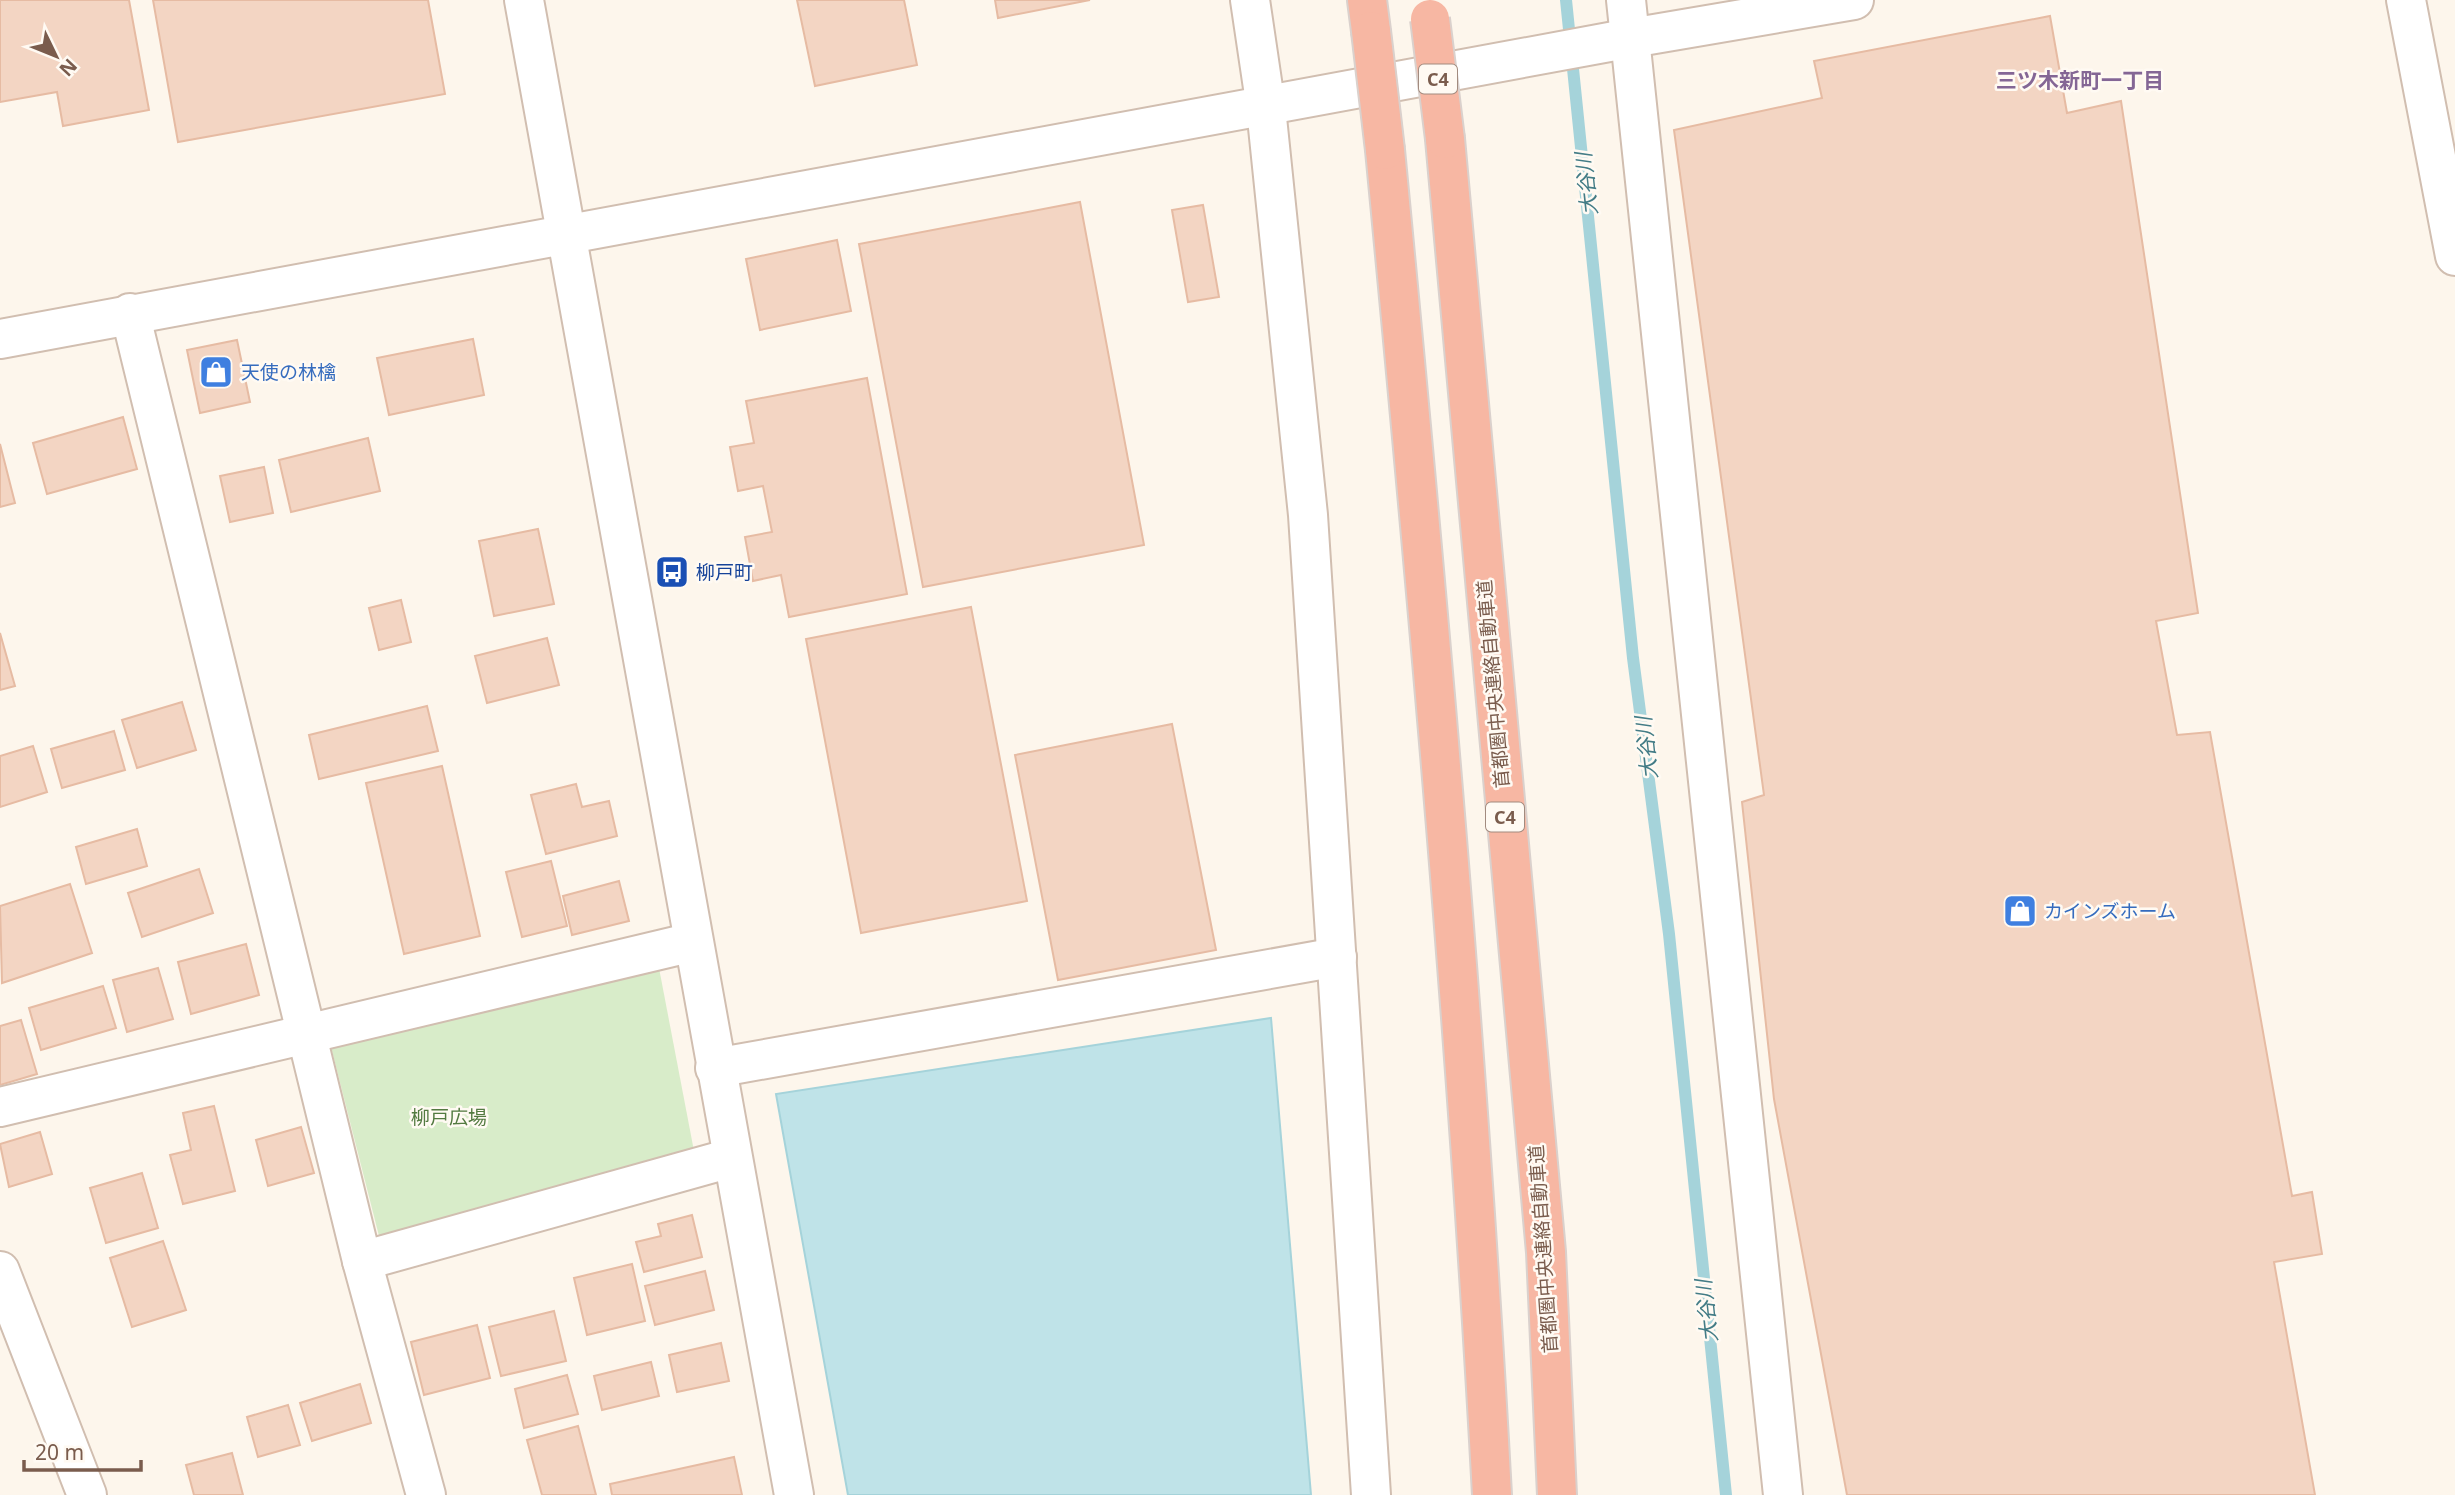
<svg xmlns="http://www.w3.org/2000/svg" width="2455" height="1495" font-family="'Noto Sans','Noto Sans JP',sans-serif">
<rect width="100%" height="100%" fill="#fdf6ec"/>
<!-- green -->
<polygon fill="#d8ecc9" points="659,968 694,1151 379,1236 331,1047"/>
<!-- water -->
<polygon fill="#bfe3e8" stroke="#a5d3da" stroke-width="2" points="1271,1018 1311,1495 848,1495 776,1094"/>
<g fill="none" stroke-linecap="round" stroke-linejoin="round">
<!-- stream -->
<polyline stroke="#a5d3da" stroke-width="12" points="1566,0 1633,658 1669,934 1726,1495"/>
</g>
<!-- building -->
<g fill="#f3d5c3" stroke="#e6bba3" stroke-width="2">
<polygon points="0,0 129,0 149,110 63,126 57,92 0,102"/>
<polygon points="153,0 428,0 445,94 178,142"/>
<polygon points="797,0 904,0 917,65 815,86"/>
<polygon points="995,0 1090,0 998,18"/>
<polygon points="2050,16 2067,113 2121,101 2198,613 2156,621 2177,735 2210,732 2292,1196 2312,1192 2322,1254 2274,1262 2315,1495 1847,1495 1774,1099 1742,802 1764,795 1674,130 1822,98 1814,61"/>
<polygon points="1080,202 1144,545 923,587 859,244"/>
<polygon points="1203,205 1219,297 1188,302 1172,210"/>
<polygon points="837,240 851,311 760,330 746,259"/>
<polygon points="473,339 484,395 389,415 377,358"/>
<polygon points="237,340 250,402 200,413 187,350"/>
<polygon points="867,378 907,594 789,617 781,575 753,581 745,537 772,532 763,486 738,491 730,447 754,443 746,401"/>
<polygon points="123,417 137,469 47,494 33,443"/>
<polygon points="368,438 380,491 291,512 279,460"/>
<polygon points="0,444 15,503 0,507"/>
<polygon points="264,467 273,513 230,522 220,476"/>
<polygon points="538,529 554,604 494,616 479,541"/>
<polygon points="401,600 411,642 379,650 369,608"/>
<polygon points="971,607 1027,901 861,933 806,639"/>
<polygon points="0,633 15,686 0,690"/>
<polygon points="547,638 559,685 487,703 475,656"/>
<polygon points="182,702 196,750 137,768 122,720"/>
<polygon points="427,706 438,751 319,779 309,735"/>
<polygon points="1172,724 1216,950 1058,980 1015,755"/>
<polygon points="114,731 125,770 62,788 51,749"/>
<polygon points="33,746 47,792 0,807 0,756"/>
<polygon points="442,766 480,936 404,954 366,783"/>
<polygon points="576,784 582,807 609,801 617,836 546,854 531,795"/>
<polygon points="137,829 147,866 86,884 76,847"/>
<polygon points="551,861 567,926 522,937 506,872"/>
<polygon points="199,869 213,913 142,937 128,893"/>
<polygon points="619,881 629,921 572,935 563,896"/>
<polygon points="70,884 92,953 2,983 0,906"/>
<polygon points="246,944 259,995 191,1014 178,962"/>
<polygon points="158,968 173,1019 127,1032 113,980"/>
<polygon points="103,986 116,1028 41,1050 29,1008"/>
<polygon points="21,1020 37,1074 0,1085 0,1026"/>
<polygon points="214,1106 235,1191 183,1204 170,1155 191,1150 183,1113"/>
<polygon points="301,1127 314,1173 268,1186 256,1140"/>
<polygon points="40,1132 52,1174 9,1187 0,1144"/>
<polygon points="142,1173 158,1228 106,1243 90,1188"/>
<polygon points="692,1215 702,1257 644,1272 636,1242 661,1236 658,1224"/>
<polygon points="163,1241 186,1310 132,1327 110,1258"/>
<polygon points="632,1264 645,1321 587,1335 574,1278"/>
<polygon points="705,1271 714,1310 655,1325 645,1286"/>
<polygon points="554,1311 566,1361 501,1376 489,1327"/>
<polygon points="477,1325 490,1378 424,1395 411,1342"/>
<polygon points="721,1343 729,1381 677,1392 669,1355"/>
<polygon points="651,1362 659,1396 602,1410 594,1376"/>
<polygon points="567,1375 578,1414 524,1428 515,1389"/>
<polygon points="360,1384 371,1423 312,1441 300,1403"/>
<polygon points="288,1405 300,1445 258,1457 247,1417"/>
<polygon points="578,1426 596,1495 542,1495 527,1440"/>
<polygon points="232,1453 243,1495 194,1495 186,1465"/>
<polygon points="734,1457 742,1495 612,1495 610,1484"/>
</g>
<g fill="none" stroke-linecap="round" stroke-linejoin="round">
<defs>
<g id="minor">
<polyline points="524,0 794,1495"/>
<polyline points="1250,0 1266,108 1308,515 1371,1495"/>
<polyline points="1626,0 1783,1495"/>
<polyline points="2406,0 2455,256"/>
<polyline points="130,313 362,1261 426,1495"/>
<polyline points="0,339 1631,38 1854,0"/>
<polyline points="715,1068 1337,957"/>
<polyline points="0,1107 693,942"/>
<polyline points="362,1261 731,1158"/>
<polyline points="0,1271 87,1495"/>
</g>
<g id="highway">
<polyline points="1367,0 1371,31"/>
<polyline points="1445,139 1546,1252 1557,1495"/>
<path d="M1385 150C1428 598 1468 1046 1492 1495"/>
</g>
</defs>
<!-- minor casing -->
<use href="#minor" stroke="#d1beb0" stroke-width="42"/>
<!-- highway casing -->
<use href="#highway" stroke="#dad1cd" stroke-width="42"/>
<!-- minor -->
<use href="#minor" stroke="#fff" stroke-width="38"/>
<!-- highway -->
<use href="#highway" stroke="#f7b7a3" stroke-width="38"/>
<defs>
<g id="highway-bridge">
<polyline points="1430,19 1445,139"/>
<polyline points="1371,31 1385,150"/>
</g>
</defs>
<!-- highway-bridge casing -->
<use href="#highway-bridge" stroke="#dad1cd" stroke-width="42" stroke-linecap="butt"/>
<!-- highway-bridge -->
<use href="#highway-bridge" stroke="#f7b7a3" stroke-width="38"/>
</g>
<!-- icons -->
<defs>
<symbol id="shop-square" viewBox="-11 -11 22 22"><rect x="-9" y="-9" width="18" height="18" rx="4" fill="#3f7fe0" stroke="#fffaf3"/><path d="M-5-2.5h2.3a2.7 3.5 0 0 1 5.4 0H5L5.5 6h-11ZM-1.5-2.5h3a1.5 2.3 0 0 0-3 0Z" fill="#fff"/></symbol>
<symbol id="bus-square" viewBox="-11 -11 22 22"><rect x="-9" y="-9" width="18" height="18" rx="4" fill="#1a4fb4" stroke="#fffaf3"/><path d="M-5-6H5V4H4V6H2V4H-2V6H-4V4H-5ZM-3.5-4V0h7V-4ZM-3.5 1.2v1.5H-2V1.2ZM2 1.2v1.5H3.5V1.2Z" fill="#fff"/></symbol>
</defs>
<g fill-rule="evenodd">
<use href="#shop-square" x="197" y="353" width="38" height="38"/>
<use href="#bus-square" x="653" y="553" width="38" height="38"/>
<use href="#shop-square" x="2001" y="892" width="38" height="38"/>
</g>
<g text-anchor="middle" dominant-baseline="central" stroke-width="5" stroke-linejoin="round" paint-order="stroke">
<!-- shield labels -->
<g fill="#fffaf3" stroke="#a28b7f" stroke-width="2">
<rect x="1419" y="64.5" width="38" height="29" rx="5"/>
<rect x="1486" y="802.5" width="38" height="29" rx="5"/>
</g>
<g font-size="18" font-weight="bold" fill="#7a5c4d">
<text x="1438" y="79">C4</text>
<text x="1505" y="817">C4</text>
</g>
<!-- shop labels -->
<g font-size="19" fill="#366cbe" stroke="#fffaf3" text-anchor="start">
<text x="241" y="372">天使の林檎</text>
<text x="2044" y="911">カインズホーム</text>
</g>
<!-- transit labels -->
<g font-size="19" fill="#164399" stroke="#fffaf3" text-anchor="start">
<text x="696" y="572">柳戸町</text>
</g>
<!-- street labels -->
<g font-size="19" fill="#7a5c4d" stroke="#fffaf3">
<text transform="translate(1493 684) rotate(-95)">首都圏中央連絡自動車道</text>
<text transform="translate(1543 1249) rotate(-94)">首都圏中央連絡自動車道</text>
</g>
<!-- park labels -->
<g font-size="19" fill="#537a41" stroke="#fffaf3">
<text x="449" y="1117">柳戸広場</text>
</g>
<!-- neighbourhood labels -->
<g font-size="21" font-weight="bold" fill="#846695" stroke="#fffaf3">
<text x="2080" y="80">三ツ木新町一丁目</text>
</g>
<!-- water labels -->
<g font-size="21" font-style="italic" fill="#437c86" stroke="#fffaf3">
<text transform="translate(1586 184) rotate(-96)">大谷川</text>
<text transform="translate(1646 748) rotate(-96)">大谷川</text>
<text transform="translate(1706 1311) rotate(-96)">大谷川</text>
</g>
</g>
<!-- north arrow -->
<g transform="translate(56 56) rotate(133)" stroke="#fffaf3" stroke-width="5" paint-order="stroke">
<path d="M0-5L12 26L0 18L-12 26Z" fill="#7a5c4d"/>
<text y="-10" font-size="19" font-weight="bold" text-anchor="middle" fill="#7a5c4d">N</text>
</g>
<!-- scale -->
<path d="M24 1460v10h117v-10" fill="none" stroke="#7a5c4d" stroke-width="3.5"/>
<text x="35" y="1460" font-size="21" fill="#7a5c4d" stroke="#fffaf3" stroke-width="5" paint-order="stroke">20 m</text>
</svg>
